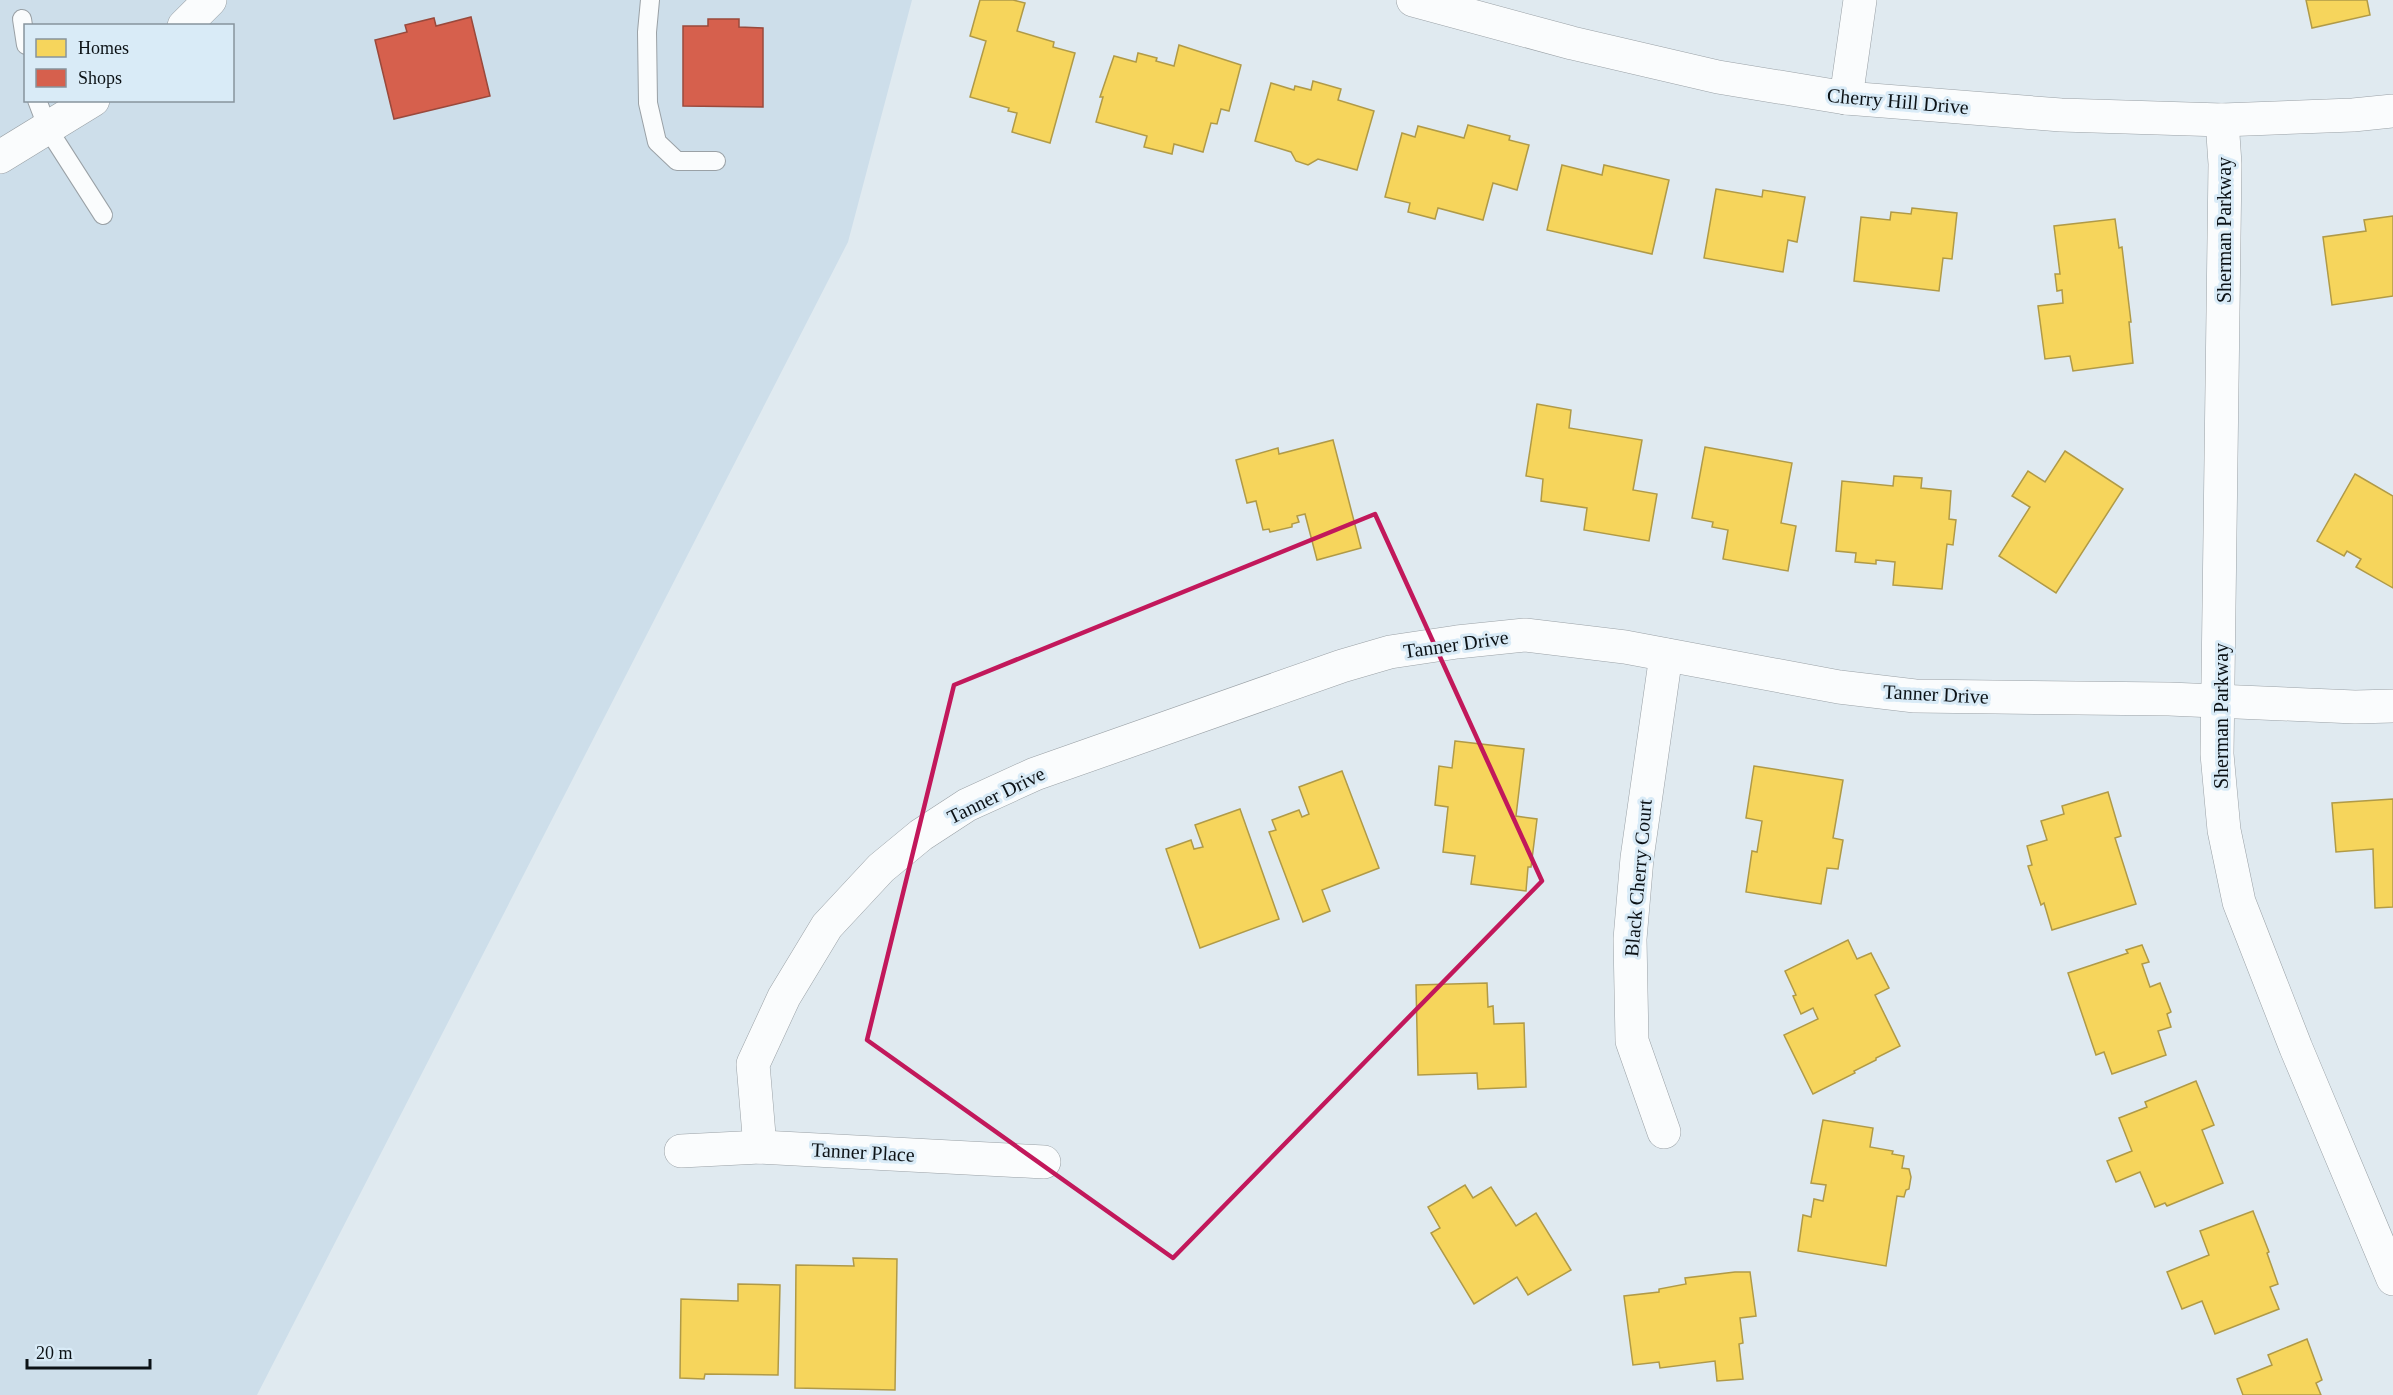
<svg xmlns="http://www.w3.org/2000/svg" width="2393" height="1395" font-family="Georgia,serif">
<rect width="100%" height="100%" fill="#e0eaf0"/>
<!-- built -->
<path fill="#cddeea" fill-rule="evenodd" d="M0 0H912L848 242 257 1395H0ZM26 26H232V100H26Z"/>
<!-- homes -->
<g fill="#f6d55c" stroke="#b09a47" stroke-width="1.5">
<polygon points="980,0 1013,0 1025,3 1017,31 1054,42 1053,47 1075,53 1050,143 1012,132 1017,113 1008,111 1009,108 970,97 986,41 970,36"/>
<polygon points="2306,0 2367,0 2370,15 2312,28"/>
<polygon points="1179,45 1241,65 1229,111 1221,109 1217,124 1211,123 1203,152 1174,144 1172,154 1144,147 1147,136 1096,122 1103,97 1100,97 1114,56 1136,62 1138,53 1157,58 1156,61 1174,66"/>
<polygon points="1313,81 1341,89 1338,100 1374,111 1357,170 1318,159 1308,165 1296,161 1291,152 1255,141 1271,83 1294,90 1295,86 1311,90"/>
<polygon points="1468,125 1510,136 1509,140 1529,145 1517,190 1493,183 1483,220 1438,208 1435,219 1408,212 1410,203 1385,197 1402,133 1415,137 1418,126 1464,138"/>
<polygon points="1562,165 1602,175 1604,165 1669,180 1652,254 1547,230"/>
<polygon points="1716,189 1762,197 1763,190 1805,197 1797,242 1788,240 1783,272 1704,258"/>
<polygon points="1912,208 1957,213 1952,259 1943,258 1939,291 1854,281 1861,217 1890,220 1891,212 1911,214"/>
<polygon points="2393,216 2393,296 2332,305 2323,237 2366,231 2364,220"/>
<polygon points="2115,219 2119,248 2122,247 2131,322 2129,322 2133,363 2073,371 2070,356 2045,359 2038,306 2063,303 2062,290 2057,291 2055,274 2060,274 2054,226"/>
<polygon points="1537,404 1571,410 1569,428 1642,440 1633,490 1657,494 1649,541 1584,530 1587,508 1541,501 1543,479 1526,476"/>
<polygon points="1333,440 1361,548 1317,560 1305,514 1297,516 1299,522 1292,524 1292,527 1270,532 1269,529 1263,530 1256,501 1247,503 1236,460 1278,448 1279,454"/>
<polygon points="1705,447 1792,463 1781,523 1796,526 1788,571 1723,559 1728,530 1712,527 1713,522 1692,518"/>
<polygon points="2065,451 2123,489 2056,593 1999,556 2030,507 2012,496 2028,471 2045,482"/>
<polygon points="2355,474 2393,496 2393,588 2356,567 2361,559 2347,551 2344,556 2317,541"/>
<polygon points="1894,476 1922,478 1921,488 1951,491 1949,519 1956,520 1953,545 1947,544 1942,589 1893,585 1895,562 1876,560 1876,564 1855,562 1856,553 1836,551 1842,481 1893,486"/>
<polygon points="1455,741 1524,749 1516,816 1537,819 1531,867 1528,867 1526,891 1471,884 1475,856 1443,852 1448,807 1435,805 1439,766 1452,768"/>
<polygon points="1754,766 1843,780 1833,838 1843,840 1838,869 1827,868 1821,904 1746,892 1752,851 1757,852 1762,821 1746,818"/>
<polygon points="1342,771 1379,868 1322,890 1330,911 1303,922 1269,832 1276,830 1272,820 1299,810 1302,817 1309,814 1299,787"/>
<polygon points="2108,792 2121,836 2115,838 2136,904 2052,930 2044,903 2041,905 2028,866 2032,865 2027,846 2047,840 2041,821 2064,814 2062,806"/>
<polygon points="2393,799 2393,907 2375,908 2373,849 2336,852 2332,803"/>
<polygon points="1240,809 1279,919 1200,948 1166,849 1191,840 1194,849 1203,847 1195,825"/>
<polygon points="1848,940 1857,959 1871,953 1889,988 1875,995 1900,1046 1876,1058 1876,1060 1854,1071 1855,1073 1813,1094 1784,1035 1818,1019 1813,1008 1801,1014 1793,996 1796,995 1785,971"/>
<polygon points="2142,945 2149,962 2142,964 2150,987 2160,983 2171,1012 2167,1014 2171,1027 2158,1031 2166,1055 2112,1074 2104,1052 2096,1055 2068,973 2128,953 2126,950"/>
<polygon points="1487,983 1488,1007 1493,1006 1494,1024 1524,1023 1526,1087 1478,1089 1477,1073 1418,1075 1416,985"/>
<polygon points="2196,1081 2214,1125 2202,1130 2223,1183 2167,1206 2165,1203 2155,1207 2140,1172 2116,1182 2107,1161 2132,1151 2119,1118 2147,1107 2145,1102"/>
<polygon points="1823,1120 1873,1128 1870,1147 1893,1151 1892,1154 1904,1156 1902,1168 1909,1169 1911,1177 1909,1189 1906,1190 1904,1197 1897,1196 1886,1266 1798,1251 1803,1215 1811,1217 1814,1199 1823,1201 1826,1185 1811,1183"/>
<polygon points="1465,1185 1473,1198 1491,1187 1516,1226 1536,1213 1571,1270 1528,1295 1517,1277 1474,1304 1431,1233 1440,1228 1428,1207"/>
<polygon points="2253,1211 2269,1252 2267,1253 2278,1284 2270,1287 2279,1309 2215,1334 2202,1301 2182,1309 2167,1272 2209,1255 2200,1231"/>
<polygon points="853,1258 897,1259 895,1390 795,1388 796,1265 854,1266"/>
<polygon points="1735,1272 1750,1272 1756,1316 1740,1318 1743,1343 1739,1344 1743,1379 1717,1381 1715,1361 1660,1368 1659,1362 1633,1365 1624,1296 1659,1292 1659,1289 1686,1284 1685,1278"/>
<polygon points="738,1284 780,1285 778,1375 705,1374 704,1379 680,1378 681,1299 738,1301"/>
<polygon points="2307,1339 2322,1380 2316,1383 2321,1395 2243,1395 2237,1379 2272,1365 2268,1355"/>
</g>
<!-- shops -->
<g fill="#d6604d" stroke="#99493c" stroke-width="1.5">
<polygon points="471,17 490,96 394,119 375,40 407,32 405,25 434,18 436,26"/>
<polygon points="708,19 739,19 739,27 763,28 763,107 683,106 683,26 708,26"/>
</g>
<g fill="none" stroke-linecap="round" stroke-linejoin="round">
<defs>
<g id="service">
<polyline points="650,0 647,32 648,103 657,142 677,161 716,161"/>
<polyline points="22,19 26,45"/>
<polyline points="37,100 48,129 103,215"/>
</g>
<g id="minor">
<polyline points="1413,0 1572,43 1718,77 1846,98 2061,115 2222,120 2353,115 2393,111"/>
<polyline points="184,26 210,0"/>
<polyline points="1846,98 1860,0"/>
<polyline points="2222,120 2225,164 2217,754 2224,830 2239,902 2296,1048 2393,1279"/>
<polyline points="0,157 93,100"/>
<polyline points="1664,1132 1632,1041 1630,939 1637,858 1666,655"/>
<polyline points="760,1147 753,1064 784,997 827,926 881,868 921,835 967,805 1035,774 1342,666 1390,652 1457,642 1525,635 1625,647 1839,687 1915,696 2169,699 2355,707 2393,706"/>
<polyline points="681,1151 760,1147 1044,1162"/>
</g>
</defs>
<!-- service casing -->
<use href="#service" stroke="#9aa1a6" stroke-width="20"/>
<!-- minor casing -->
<use href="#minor" stroke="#9aa1a6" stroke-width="34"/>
<!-- service -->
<use href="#service" stroke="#fafcfd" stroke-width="18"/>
<!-- minor -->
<use href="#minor" stroke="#fafcfd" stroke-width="33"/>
</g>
<!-- marked area -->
<path fill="none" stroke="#c2185b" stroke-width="4.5" stroke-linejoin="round" d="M1375 514 1542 881 1173 1258 867 1040 954 685Z"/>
<g text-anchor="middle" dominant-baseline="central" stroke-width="6" stroke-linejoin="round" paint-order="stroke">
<!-- street labels -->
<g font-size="20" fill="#0c1216" stroke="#d9ebf7">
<text transform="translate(1898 101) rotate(5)">Cherry Hill Drive</text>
<text transform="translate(2224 230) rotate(-90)">Sherman Parkway</text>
<text transform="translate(1456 644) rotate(-8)">Tanner Drive</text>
<text transform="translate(1936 694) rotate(3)">Tanner Drive</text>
<text transform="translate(2221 716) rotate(-90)">Sherman Parkway</text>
<text transform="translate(996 795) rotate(-26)">Tanner Drive</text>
<text transform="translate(1638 878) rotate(-85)">Black Cherry Court</text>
<text transform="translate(863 1152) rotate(3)">Tanner Place</text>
</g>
</g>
<!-- legend -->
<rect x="24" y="24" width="210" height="78" fill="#d9ebf7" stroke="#87949d" stroke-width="1.5"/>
<rect x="36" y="39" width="30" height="18" fill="#f6d55c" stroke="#87949d" stroke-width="1.5"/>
<text x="78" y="54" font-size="18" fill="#0c1216">Homes</text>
<rect x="36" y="69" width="30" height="18" fill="#d6604d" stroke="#87949d" stroke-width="1.5"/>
<text x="78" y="84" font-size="18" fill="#0c1216">Shops</text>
<!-- scale -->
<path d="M27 1359v9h123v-9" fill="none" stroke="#0c1216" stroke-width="3"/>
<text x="36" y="1359" font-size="18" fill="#0c1216" stroke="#d9ebf7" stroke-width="4.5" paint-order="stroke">20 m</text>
</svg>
